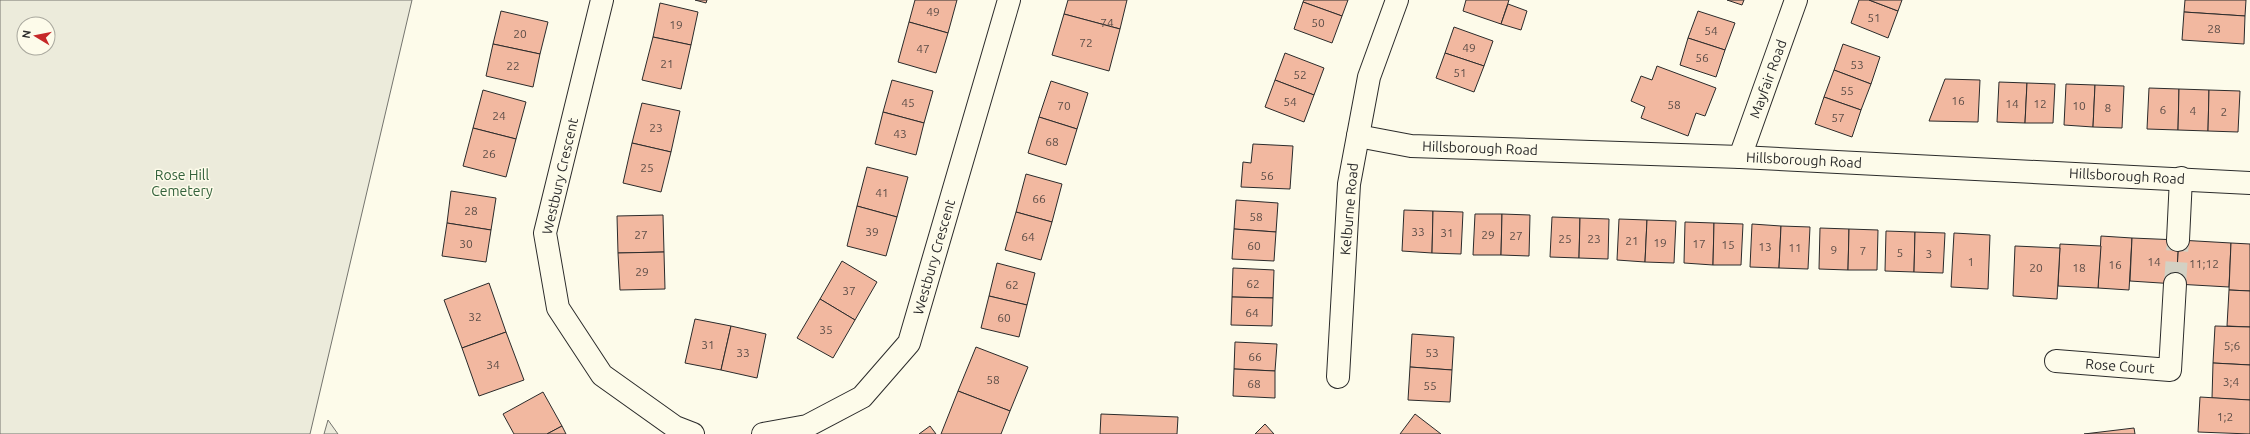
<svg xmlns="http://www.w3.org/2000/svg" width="2250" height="434" font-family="Ubuntu,sans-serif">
<rect width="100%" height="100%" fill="#fdfbea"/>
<!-- green -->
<g fill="#ecebdb" stroke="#74746e" fill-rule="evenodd">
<path d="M0 0H412L310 434H0ZM24 24H48V48H24Z"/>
<polygon points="328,420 338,434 324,434"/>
</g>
<!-- building -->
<g fill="#f2b8a0" stroke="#2b2b2b">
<polygon points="695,0 707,0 706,3"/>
<polygon points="915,0 957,0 948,33 909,22"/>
<polygon points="1068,0 1127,0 1120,29 1064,14"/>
<polygon points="1304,0 1348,0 1342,16 1303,2"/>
<polygon points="1466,0 1509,0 1501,24 1463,11"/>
<polygon points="1727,0 1744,0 1742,5"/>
<polygon points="1859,0 1869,0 1898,11 1888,38 1851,23"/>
<polygon points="1869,0 1902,0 1898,11"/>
<polygon points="2185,0 2246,0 2245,16 2184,12"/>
<polygon points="1303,2 1342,16 1332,43 1294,29"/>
<polygon points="660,3 698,12 691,45 653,37"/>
<polygon points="1508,4 1527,11 1521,30 1501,24"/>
<polygon points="501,11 548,22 540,54 493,44"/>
<polygon points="1698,11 1735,23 1725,50 1688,38"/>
<polygon points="2184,12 2245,16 2244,44 2182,40"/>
<polygon points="1064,14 1120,29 1109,71 1052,55"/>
<polygon points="909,22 948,33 936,73 898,62"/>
<polygon points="1454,27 1493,41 1484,66 1445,53"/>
<polygon points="653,37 691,45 681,89 642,80"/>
<polygon points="1688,38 1725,50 1716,77 1680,65"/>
<polygon points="493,44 540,54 533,87 486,76"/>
<polygon points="1843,44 1880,57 1871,84 1834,70"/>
<polygon points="1285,53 1324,68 1314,95 1275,80"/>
<polygon points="1445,53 1484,66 1474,92 1436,78"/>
<polygon points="1657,66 1716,88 1705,116 1696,113 1688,136 1641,118 1645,107 1631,101 1641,76 1652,80"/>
<polygon points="1834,70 1871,84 1861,110 1824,97"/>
<polygon points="1945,79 1980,80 1978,122 1929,121"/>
<polygon points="892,80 933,91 924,123 883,112"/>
<polygon points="1275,80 1314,95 1304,122 1265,107"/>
<polygon points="1051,81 1088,93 1077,129 1039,117"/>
<polygon points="1999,82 2027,83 2025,123 1997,122"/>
<polygon points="2027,83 2055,84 2053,123 2025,123"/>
<polygon points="2066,84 2095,85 2093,127 2064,125"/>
<polygon points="2095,85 2124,86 2122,128 2093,127"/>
<polygon points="2149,88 2179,89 2178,130 2147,129"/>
<polygon points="2179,89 2209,90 2208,131 2178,130"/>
<polygon points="483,90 526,102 516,139 473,128"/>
<polygon points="2209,90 2240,91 2238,132 2208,131"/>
<polygon points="1824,97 1861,110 1852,137 1815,124"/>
<polygon points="642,103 680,111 671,152 632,143"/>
<polygon points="883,112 924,123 916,155 875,144"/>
<polygon points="1039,117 1077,129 1066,165 1028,153"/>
<polygon points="473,128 516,139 506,177 463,166"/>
<polygon points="632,143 671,152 661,192 623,183"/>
<polygon points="1253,144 1293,146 1290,189 1241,187 1243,162 1251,163"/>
<polygon points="867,167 908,177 897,217 857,206"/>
<polygon points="1026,174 1062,184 1052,222 1016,212"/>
<polygon points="451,191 496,198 491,230 447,223"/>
<polygon points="1236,200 1278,203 1276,232 1234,229"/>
<polygon points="857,206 897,217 886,256 847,246"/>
<polygon points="1404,210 1433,211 1432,253 1402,251"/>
<polygon points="1433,211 1463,212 1461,254 1432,253"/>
<polygon points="1016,212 1052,222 1041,260 1005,250"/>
<polygon points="1475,214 1502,214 1501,255 1473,255"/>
<polygon points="1502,214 1530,215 1529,256 1501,255"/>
<polygon points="663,215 664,252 618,253 617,216"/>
<polygon points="1552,217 1580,218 1579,258 1550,257"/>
<polygon points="1580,218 1609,219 1608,259 1579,258"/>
<polygon points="1619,219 1647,220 1645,262 1617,260"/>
<polygon points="1647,220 1676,221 1674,263 1645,262"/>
<polygon points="1685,222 1714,223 1713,265 1684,263"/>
<polygon points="447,223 491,230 486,262 442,256"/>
<polygon points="1714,223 1743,224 1741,265 1713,265"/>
<polygon points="1752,224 1781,226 1779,268 1750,267"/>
<polygon points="1781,226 1810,227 1808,269 1779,268"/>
<polygon points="1820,228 1849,229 1848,270 1819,269"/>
<polygon points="1234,229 1276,232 1274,261 1232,259"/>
<polygon points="1849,229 1878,230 1877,270 1848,270"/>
<polygon points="1886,231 1915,232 1914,272 1885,271"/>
<polygon points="1915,232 1945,233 1943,273 1914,272"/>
<polygon points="1954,233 1990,235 1988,289 1951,287"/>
<polygon points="2101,236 2132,238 2129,290 2098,288"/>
<polygon points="2132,238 2179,240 2176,284 2130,281"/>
<polygon points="2179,240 2231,243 2229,287 2176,284"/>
<polygon points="2231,243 2250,244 2250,291 2229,290"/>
<polygon points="2060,244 2101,246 2098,288 2058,286"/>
<polygon points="2015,246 2060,248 2057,299 2013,296"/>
<polygon points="664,252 665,289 620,290 618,253"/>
<polygon points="842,261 877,282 855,320 820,299"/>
<polygon points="997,263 1035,273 1027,305 989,296"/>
<polygon points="1233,268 1274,270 1273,298 1232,297"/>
<polygon points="489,283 506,332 462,348 444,300"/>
<polygon points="2229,290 2250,291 2250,327 2227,326"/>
<polygon points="989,296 1027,305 1019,337 981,328"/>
<polygon points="1232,297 1273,298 1272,326 1231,325"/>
<polygon points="820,299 855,320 833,358 797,338"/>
<polygon points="695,319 731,326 721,370 685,363"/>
<polygon points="731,326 766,334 757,378 721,370"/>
<polygon points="2215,326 2250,327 2250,365 2213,363"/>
<polygon points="506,332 524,380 479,396 462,348"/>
<polygon points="1412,334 1454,337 1452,370 1410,367"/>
<polygon points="1235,342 1277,344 1275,371 1234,369"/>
<polygon points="976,347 1028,367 1010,411 958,391"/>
<polygon points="2213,363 2250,365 2250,400 2212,398"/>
<polygon points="1410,367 1452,370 1450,402 1408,400"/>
<polygon points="1234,369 1275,371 1275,398 1233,396"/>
<polygon points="958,391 1010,411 1001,434 941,434"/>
<polygon points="543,392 562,426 547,434 514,434 503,414"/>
<polygon points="2200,397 2250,400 2250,434 2198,432"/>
<polygon points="1101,414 1178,417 1177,434 1100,434"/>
<polygon points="1415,414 1441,434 1400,434"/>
<polygon points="1265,424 1274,434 1255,434"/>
<polygon points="562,426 566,434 547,434"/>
<polygon points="930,426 936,434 919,434"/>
<polygon points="2134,428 2135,434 2084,434"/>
</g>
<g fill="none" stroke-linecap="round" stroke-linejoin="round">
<!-- minor-tunnel -->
<polyline stroke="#d3d1c4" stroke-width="22" stroke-dasharray="22 11" stroke-linecap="butt" points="2175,284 2178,240"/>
<defs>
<g id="minor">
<polyline points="602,0 545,233 558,308 602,375 675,427 693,434"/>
<polyline points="1358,136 1411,146 1740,157 2250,183"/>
<polyline points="1740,157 1796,0"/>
<polyline points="2178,240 2181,178"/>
<polyline points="2056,361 2170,370 2175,284"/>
<polyline points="1338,377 1349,184 1369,77 1397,0"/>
<polyline points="763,434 807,426 862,397 909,343 1009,0"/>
</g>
</defs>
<!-- minor casing -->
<use href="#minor" stroke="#2b2b2b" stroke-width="24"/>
<!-- minor -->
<use href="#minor" stroke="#fdfbea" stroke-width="22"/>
</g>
<g text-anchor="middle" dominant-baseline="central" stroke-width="3" stroke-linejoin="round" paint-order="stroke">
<!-- number labels -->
<g font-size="12" fill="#5d4e48">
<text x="933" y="11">49</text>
<text x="1874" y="17">51</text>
<text x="1107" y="22">74</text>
<text x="1318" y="22">50</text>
<text x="676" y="24">19</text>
<text x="2214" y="28">28</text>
<text x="1711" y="30">54</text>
<text x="520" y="33">20</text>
<text x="1086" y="42">72</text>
<text x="1469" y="47">49</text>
<text x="923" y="48">47</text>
<text x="1702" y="57">56</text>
<text x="667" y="63">21</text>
<text x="1857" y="64">53</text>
<text x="513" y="65">22</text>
<text x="1460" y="72">51</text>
<text x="1300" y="74">52</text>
<text x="1847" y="90">55</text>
<text x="1958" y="100">16</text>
<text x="1290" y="101">54</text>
<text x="908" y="102">45</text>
<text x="2012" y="103">14</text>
<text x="2040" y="103">12</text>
<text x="1674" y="104">58</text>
<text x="1064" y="105">70</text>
<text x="2079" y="105">10</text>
<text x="2108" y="107">8</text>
<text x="2163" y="109">6</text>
<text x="2193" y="110">4</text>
<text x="2224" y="111">2</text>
<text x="499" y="115">24</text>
<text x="1838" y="117">57</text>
<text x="656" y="127">23</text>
<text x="900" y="133">43</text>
<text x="1052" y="141">68</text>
<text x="489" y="153">26</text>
<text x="647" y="167">25</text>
<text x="1267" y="175">56</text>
<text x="882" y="192">41</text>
<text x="1039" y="198">66</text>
<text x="471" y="210">28</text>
<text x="1256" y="216">58</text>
<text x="872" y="231">39</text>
<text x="1418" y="231">33</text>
<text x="1447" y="232">31</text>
<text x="641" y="234">27</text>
<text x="1488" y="234">29</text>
<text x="1516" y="235">27</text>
<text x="1028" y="236">64</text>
<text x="1565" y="238">25</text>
<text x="1594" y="238">23</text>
<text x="1632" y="240">21</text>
<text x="1660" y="242">19</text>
<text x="466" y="243">30</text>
<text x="1699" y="243">17</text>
<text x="1728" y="244">15</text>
<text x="1254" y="245">60</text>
<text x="1765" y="246">13</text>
<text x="1795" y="247">11</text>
<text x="1834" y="249">9</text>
<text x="1863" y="250">7</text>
<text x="1900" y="252">5</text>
<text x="1929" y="253">3</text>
<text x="1971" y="261">1</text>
<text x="2154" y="261">14</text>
<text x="2204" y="263">11;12</text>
<text x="2115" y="264">16</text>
<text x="2036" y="267">20</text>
<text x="2079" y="267">18</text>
<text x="642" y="271">29</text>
<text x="1253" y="283">62</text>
<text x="1012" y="284">62</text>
<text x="849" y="290">37</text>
<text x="1252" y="312">64</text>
<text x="475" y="316">32</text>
<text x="1004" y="317">60</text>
<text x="826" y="329">35</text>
<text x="708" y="344">31</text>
<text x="2232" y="345">5;6</text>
<text x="743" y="352">33</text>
<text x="1432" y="352">53</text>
<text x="1255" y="356">66</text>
<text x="493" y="364">34</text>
<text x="993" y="379">58</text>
<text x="2231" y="381">3;4</text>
<text x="1254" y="383">68</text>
<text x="1430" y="385">55</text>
<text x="2225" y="416">1;2</text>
</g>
<!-- street labels -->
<g font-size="14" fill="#2b2b2b" stroke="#fdfbea">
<text transform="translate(1768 79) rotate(-70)">Mayfair Road</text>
<text transform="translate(1480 148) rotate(2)">Hillsborough Road</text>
<text transform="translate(1804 160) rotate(3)">Hillsborough Road</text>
<text transform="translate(560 176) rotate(-77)">Westbury Crescent</text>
<text transform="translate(2127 176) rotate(3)">Hillsborough Road</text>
<text transform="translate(1349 209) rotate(-85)">Kelburne Road</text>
<text transform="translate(934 257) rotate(-74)">Westbury Crescent</text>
<text transform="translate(2120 366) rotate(4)">Rose Court</text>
</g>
<!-- park labels -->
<g font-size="14" fill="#34623c" stroke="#fdfbea">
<text x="182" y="175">Rose Hill<tspan x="182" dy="16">Cemetery</tspan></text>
</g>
</g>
<!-- north arrow -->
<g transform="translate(36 36) rotate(280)"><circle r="19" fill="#fdfbea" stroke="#a9a89e"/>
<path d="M0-3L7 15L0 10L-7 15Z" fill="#c62828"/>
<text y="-6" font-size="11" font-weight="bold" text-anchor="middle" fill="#2b2b2b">N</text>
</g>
</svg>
